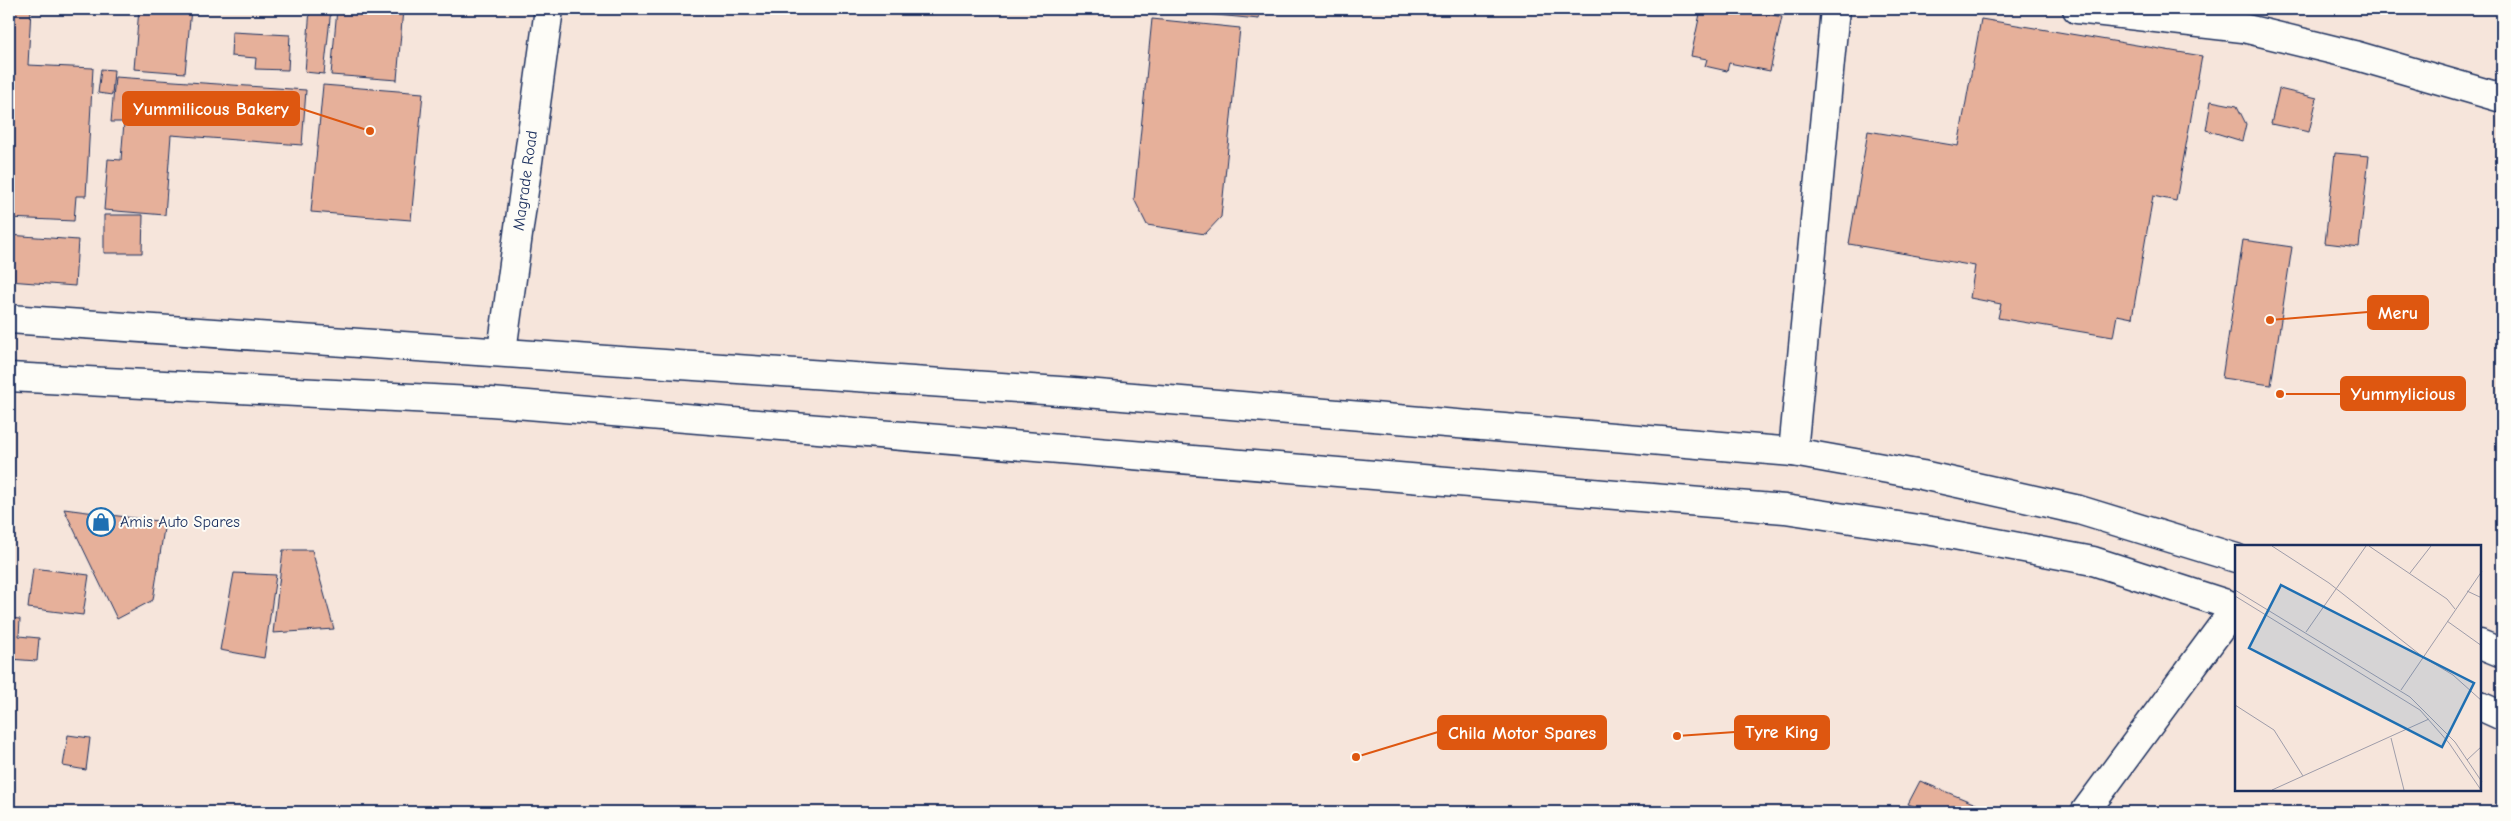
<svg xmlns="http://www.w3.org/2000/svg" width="2511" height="821" font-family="'Comic Neue',sans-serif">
<rect width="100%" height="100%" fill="#f6e5db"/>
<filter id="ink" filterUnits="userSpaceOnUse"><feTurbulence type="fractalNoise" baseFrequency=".02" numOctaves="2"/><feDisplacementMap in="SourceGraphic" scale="10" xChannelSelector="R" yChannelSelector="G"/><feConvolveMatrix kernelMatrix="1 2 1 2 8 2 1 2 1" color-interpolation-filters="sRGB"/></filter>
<g filter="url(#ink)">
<!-- building -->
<g fill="#e6b09a" stroke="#1b2f5e">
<polygon points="9,9 31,9 28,65 93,68 86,196 76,196 74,221 9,218"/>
<polygon points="139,9 191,9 185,73 134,69"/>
<polygon points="310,9 331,9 324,74 305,72"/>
<polygon points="337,9 403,9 397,80 331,75"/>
<polygon points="1173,9 1260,9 1259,19 1173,11"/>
<polygon points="1701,9 1744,9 1782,17 1770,71 1729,63 1727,71 1705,66 1707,59 1691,56"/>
<polygon points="1152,19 1240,28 1221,217 1205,234 1147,225 1134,199"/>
<polygon points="1981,19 2202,56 2176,201 2153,196 2132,318 2117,315 2113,337 1998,318 2001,304 1970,298 1975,266 1849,244 1868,131 1958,146"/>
<polygon points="232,32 290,35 288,70 255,69 256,58 231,56"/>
<polygon points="101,69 114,70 112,95 98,93"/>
<polygon points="115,77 306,90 302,145 171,135 165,215 104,210 108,159 121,160 124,122 111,122"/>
<polygon points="323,85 423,93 411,220 311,212"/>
<polygon points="2279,89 2317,98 2309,132 2271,124"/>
<polygon points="2211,101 2237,106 2246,124 2242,141 2206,130"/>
<polygon points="2335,153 2369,156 2359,247 2325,243"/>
<polygon points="104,215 143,215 142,253 104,253"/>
<polygon points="9,235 78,240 75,286 9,281"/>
<polygon points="2243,240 2292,247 2271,385 2222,378"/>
<polygon points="64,509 165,522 153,600 117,619"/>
<polygon points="283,550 312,550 334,629 273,633"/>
<polygon points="33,568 89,575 83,615 28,608"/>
<polygon points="234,573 276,575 264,658 220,650"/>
<polygon points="9,618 20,619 19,636 39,638 37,661 9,659"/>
<polygon points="68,735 90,738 86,770 63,766"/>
<polygon points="1920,781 1983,807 1981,812 1929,812 1908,804"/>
</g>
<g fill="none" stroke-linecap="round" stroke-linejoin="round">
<defs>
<g id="street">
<polyline points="2077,9 2243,28 2354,55 2502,98"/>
<path id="s1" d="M502 351 549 9"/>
<polyline points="1793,452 1835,9"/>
<polyline points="2085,812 2236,607"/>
</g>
<g id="highway">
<polyline points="9,319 1074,392 1793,452 1922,475 2079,510 2236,558"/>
<polyline points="9,377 491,402 1785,509 1938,532 2093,561 2236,607"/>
<polyline points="2480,644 2502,653"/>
<polyline points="2480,706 2502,716"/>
</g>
</defs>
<!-- street casing -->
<use href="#street" stroke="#1b2f5e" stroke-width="31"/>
<!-- highway casing -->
<use href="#highway" stroke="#1b2f5e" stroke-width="31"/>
<!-- street -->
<use href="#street" stroke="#fdfcf7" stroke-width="28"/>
<!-- highway -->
<use href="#highway" stroke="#fdfcf7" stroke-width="28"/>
</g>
</g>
<!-- icons -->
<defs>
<symbol id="shop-ring" viewBox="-11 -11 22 22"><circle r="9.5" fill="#fdfcf7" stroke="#1f6fb2" stroke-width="1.5"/><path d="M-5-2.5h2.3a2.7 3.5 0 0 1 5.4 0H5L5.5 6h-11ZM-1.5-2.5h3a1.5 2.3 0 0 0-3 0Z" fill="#1f6fb2"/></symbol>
</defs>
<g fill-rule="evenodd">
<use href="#shop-ring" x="85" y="506" width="32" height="32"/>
</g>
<g text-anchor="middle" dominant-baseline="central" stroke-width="4" stroke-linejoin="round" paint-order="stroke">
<!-- street labels -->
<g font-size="16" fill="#1b2f5e" stroke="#fdfcf7">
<text stroke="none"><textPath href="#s1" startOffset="172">Magrade Road</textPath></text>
</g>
<!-- poi labels -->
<g font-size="16" fill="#1b2f5e" stroke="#fdfcf7" text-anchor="start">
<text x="120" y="522">Amis Auto Spares</text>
</g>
</g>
<!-- overview -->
<g transform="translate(2235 545)">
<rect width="246" height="246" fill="#f6e5db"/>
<path fill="none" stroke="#9e9ca9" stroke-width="1" d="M37 1 94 38 188 112 218 130 247 156M134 1 212 54 220 64M175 28 196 1M0 45 175 152 220 197 247 237M232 46 247 53M0 51 185 165 214 198 246 245M212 76 247 101M71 87 131 1M166 145 247 26M0 160 39 185 68 231M156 193 169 245M232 215 247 201M37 245 194 174"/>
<path fill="#1f6fb2" fill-opacity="0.15" stroke="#1f6fb2" stroke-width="2.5" d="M46 40 239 138 207 202 14 103Z"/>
<rect width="246" height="246" fill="none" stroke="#1b2f5e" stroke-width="2.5"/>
</g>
<!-- callouts -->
<path fill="none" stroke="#de5710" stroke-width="2" d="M370 131L299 108M2270 320L2368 312M2280 394L2341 394M1677 736L1735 732M1356 757L1438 732"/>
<g fill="#de5710" stroke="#fdfcf7" stroke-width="2">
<circle cx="370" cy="131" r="5"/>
<circle cx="2270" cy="320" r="5"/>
<circle cx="2280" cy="394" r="5"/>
<circle cx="1677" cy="736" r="5"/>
<circle cx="1356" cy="757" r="5"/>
</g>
<g fill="#de5710" stroke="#de5710" stroke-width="2">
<rect x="123" y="92" width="176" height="33" rx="5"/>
<rect x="2368" y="296" width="60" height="33" rx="5"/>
<rect x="2341" y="377" width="124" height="33" rx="5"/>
<rect x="1735" y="716" width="94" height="33" rx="5"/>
<rect x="1438" y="716" width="168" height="33" rx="5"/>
</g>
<g font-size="18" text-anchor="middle" font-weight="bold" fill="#fff">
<text x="211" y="115">Yummilicous Bakery</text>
<text x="2398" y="319">Meru</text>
<text x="2403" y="400">Yummylicious</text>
<text x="1782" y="738">Tyre King</text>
<text x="1522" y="739">Chila Motor Spares</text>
</g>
<!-- margin -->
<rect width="2511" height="821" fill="none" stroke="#fdfcf7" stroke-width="30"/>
<rect x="15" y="15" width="2481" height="791" fill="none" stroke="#1b2f5e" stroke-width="2" filter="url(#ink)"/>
</svg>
